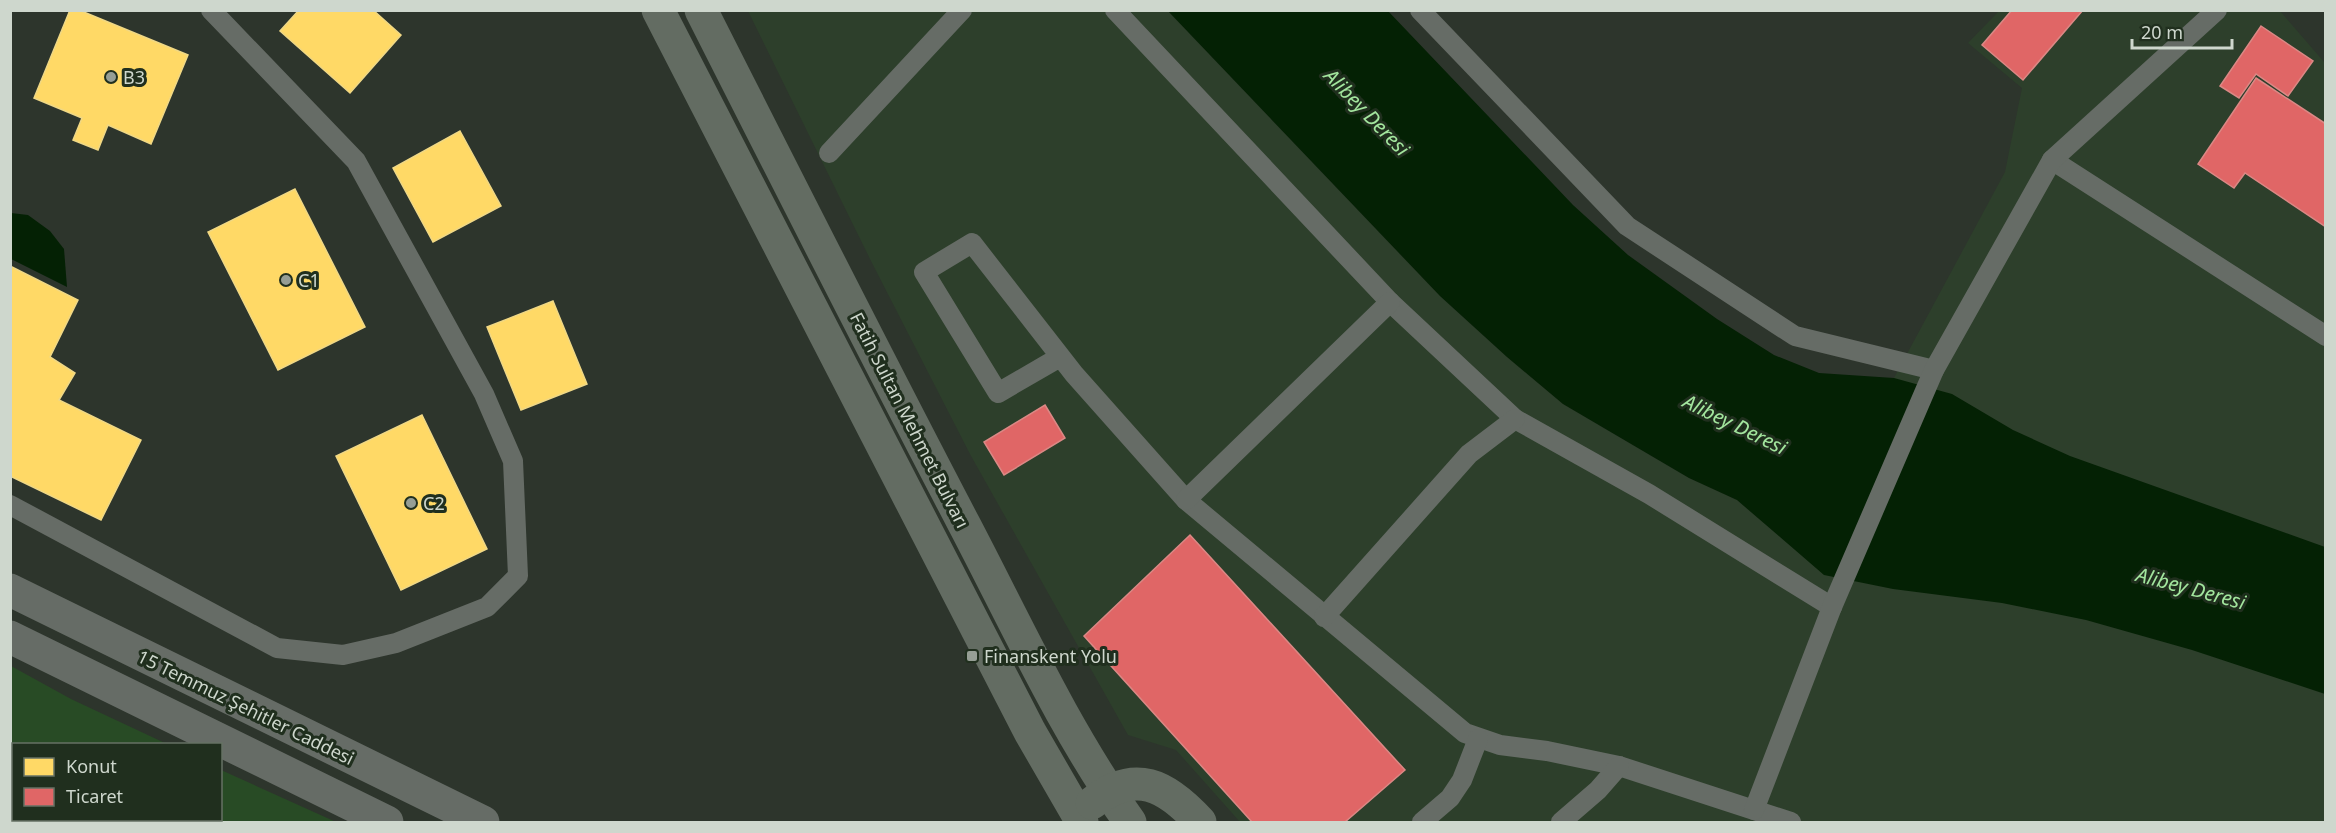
<svg xmlns="http://www.w3.org/2000/svg" width="2336" height="833" font-family="'Noto Sans',sans-serif">
<rect width="100%" height="100%" fill="#2d352c"/>
<!-- built -->
<polygon fill="#2d3f2b" points="748,11 1168,11 1440,296 1507,357 1563,404 1689,478 1737,500 1825,575 1894,378 2005,172 2022,88 1968,43 1999,11 2280,11 2325,63 2325,822 1240,822 1176,750 1128,735 971,456 871,261"/>
<!-- green -->
<g fill="#284b25">
<polygon points="11,666 71,699 167,744 14,744 13,817 11,817"/>
<polygon points="221,770 336,822 31,822 21,820 220,820"/>
</g>
<!-- water -->
<g fill="#042104">
<polygon points="1168,11 1388,11 1573,205 1628,255 1717,319 1774,355 1819,373 1894,378 1952,394 2013,430 2070,456 2325,547 2325,694 2192,650 2086,620 2002,603 1893,589 1824,575 1737,500 1689,478 1563,404 1507,357 1440,296"/>
<polygon points="11,213 28,215 50,231 64,249 67,287 11,259"/>
</g>
<!-- homes -->
<g fill="#ffd966" stroke="#f0d885" stroke-width="1.5">
<polygon points="70,10 79,10 188,55 151,144 108,125 98,150 73,140 82,118 34,98"/>
<polygon points="299,10 373,10 401,35 350,93 280,31"/>
<polygon points="460,131 501,206 433,242 393,168"/>
<polygon points="295,189 365,327 278,370 208,232"/>
<polygon points="10,266 78,300 50,357 75,373 59,400 141,440 101,520 10,476"/>
<polygon points="553,301 587,384 521,410 487,327"/>
<polygon points="422,415 487,549 401,590 336,456"/>
</g>
<!-- shops -->
<g fill="#e06666" stroke="#db8885" stroke-width="1.5">
<polygon points="2012,10 2083,10 2023,80 1982,45"/>
<polygon points="2261,26 2313,61 2288,96 2256,74 2239,98 2220,86"/>
<polygon points="2256,78 2326,124 2326,227 2245,173 2234,188 2198,164"/>
<polygon points="1045,405 1065,438 1004,475 984,442"/>
<polygon points="1190,535 1405,770 1345,822 1252,822 1084,636"/>
</g>
<g fill="none" stroke-linecap="round" stroke-linejoin="round">
<!-- service -->
<g stroke="#666c66" stroke-width="20">
<polyline points="1115,10 1390,302 1515,419 1649,494 1832,607"/>
<polyline points="1420,10 1627,226 1795,336 1934,370"/>
<polyline points="829,153 962,10"/>
<polyline points="2052,160 2326,336"/>
<polyline points="1060,357 998,393 924,272 972,243 1074,374 1186,500 1465,733 1500,745 1547,751 1619,766 1791,822"/>
<polyline points="1186,500 1390,302"/>
<polyline points="10,505 277,648 343,655 396,643 487,607 518,576 513,461 484,394 356,161 211,10"/>
<polyline points="1324,617 1469,454 1515,419"/>
<polyline points="1754,810 1832,607 1934,370 2052,160 2217,10"/>
<polyline points="1422,822 1450,798 1462,780 1478,739"/>
<polyline points="1561,822 1598,790 1619,766"/>
</g>
<!-- secondary -->
<g stroke="#666c66" stroke-width="33">
<polyline points="10,590 483,822"/>
<polyline points="10,637 387,822"/>
</g>
<!-- primary -->
<g stroke="#636c62" stroke-width="33">
<polyline points="658,10 1030,732 1082,822"/>
<path d="M701 10C788 182 875 354 964 524 1017 625 1064 730 1130 822"/>
<path d="M1092 803C1135 768 1166 785 1200 822"/>
</g>
</g>
<!-- markers -->
<g fill="#969e95" stroke="#202f1e" stroke-width="2">
<circle cx="111" cy="77" r="6"/>
<circle cx="286" cy="280" r="6"/>
<circle cx="411" cy="503" r="6"/>
<rect x="966" y="650" width="12" height="12" rx="3"/>
</g>
<g text-anchor="middle" dominant-baseline="central" stroke-width="6" stroke-linejoin="round" paint-order="stroke">
<!-- poi labels -->
<g font-size="18" fill="#ced7cd" stroke="#202f1e" text-anchor="start">
<text x="123" y="77">B3</text>
<text x="298" y="280">C1</text>
<text x="423" y="503">C2</text>
<text x="984" y="656">Finanskent Yolu</text>
</g>
<!-- street labels -->
<g font-size="18" fill="#ced7cd" stroke="#202f1e">
<text transform="translate(910 420) rotate(63)">Fatih Sultan Mehmet Bulvarı</text>
<text transform="translate(246 707) rotate(26)">15 Temmuz Şehitler Caddesi</text>
</g>
<!-- water labels -->
<g font-size="20" font-style="italic" fill="#a3e69e" stroke="#202f1e">
<text transform="translate(1367 112) rotate(46)">Alibey Deresi</text>
<text transform="translate(1735 424) rotate(26)">Alibey Deresi</text>
<text transform="translate(2191 588) rotate(15)">Alibey Deresi</text>
</g>
</g>
<!-- border -->
<rect width="2336" height="833" fill="none" stroke="#ced7cd" stroke-width="24"/>
<!-- legend -->
<rect x="12" y="743" width="210" height="78" fill="#202f1e" stroke="#667264" stroke-width="1.5"/>
<rect x="24" y="758" width="30" height="18" fill="#ffd966" stroke="#667264" stroke-width="1.5"/>
<text x="66" y="773" font-size="18" fill="#ced7cd">Konut</text>
<rect x="24" y="788" width="30" height="18" fill="#e06666" stroke="#667264" stroke-width="1.5"/>
<text x="66" y="803" font-size="18" fill="#ced7cd">Ticaret</text>
<!-- scale -->
<path d="M2132 39v9h100v-9" fill="none" stroke="#ced7cd" stroke-width="3"/>
<text x="2141" y="39" font-size="18" fill="#ced7cd" stroke="#202f1e" stroke-width="4.5" paint-order="stroke">20 m</text>
</svg>
